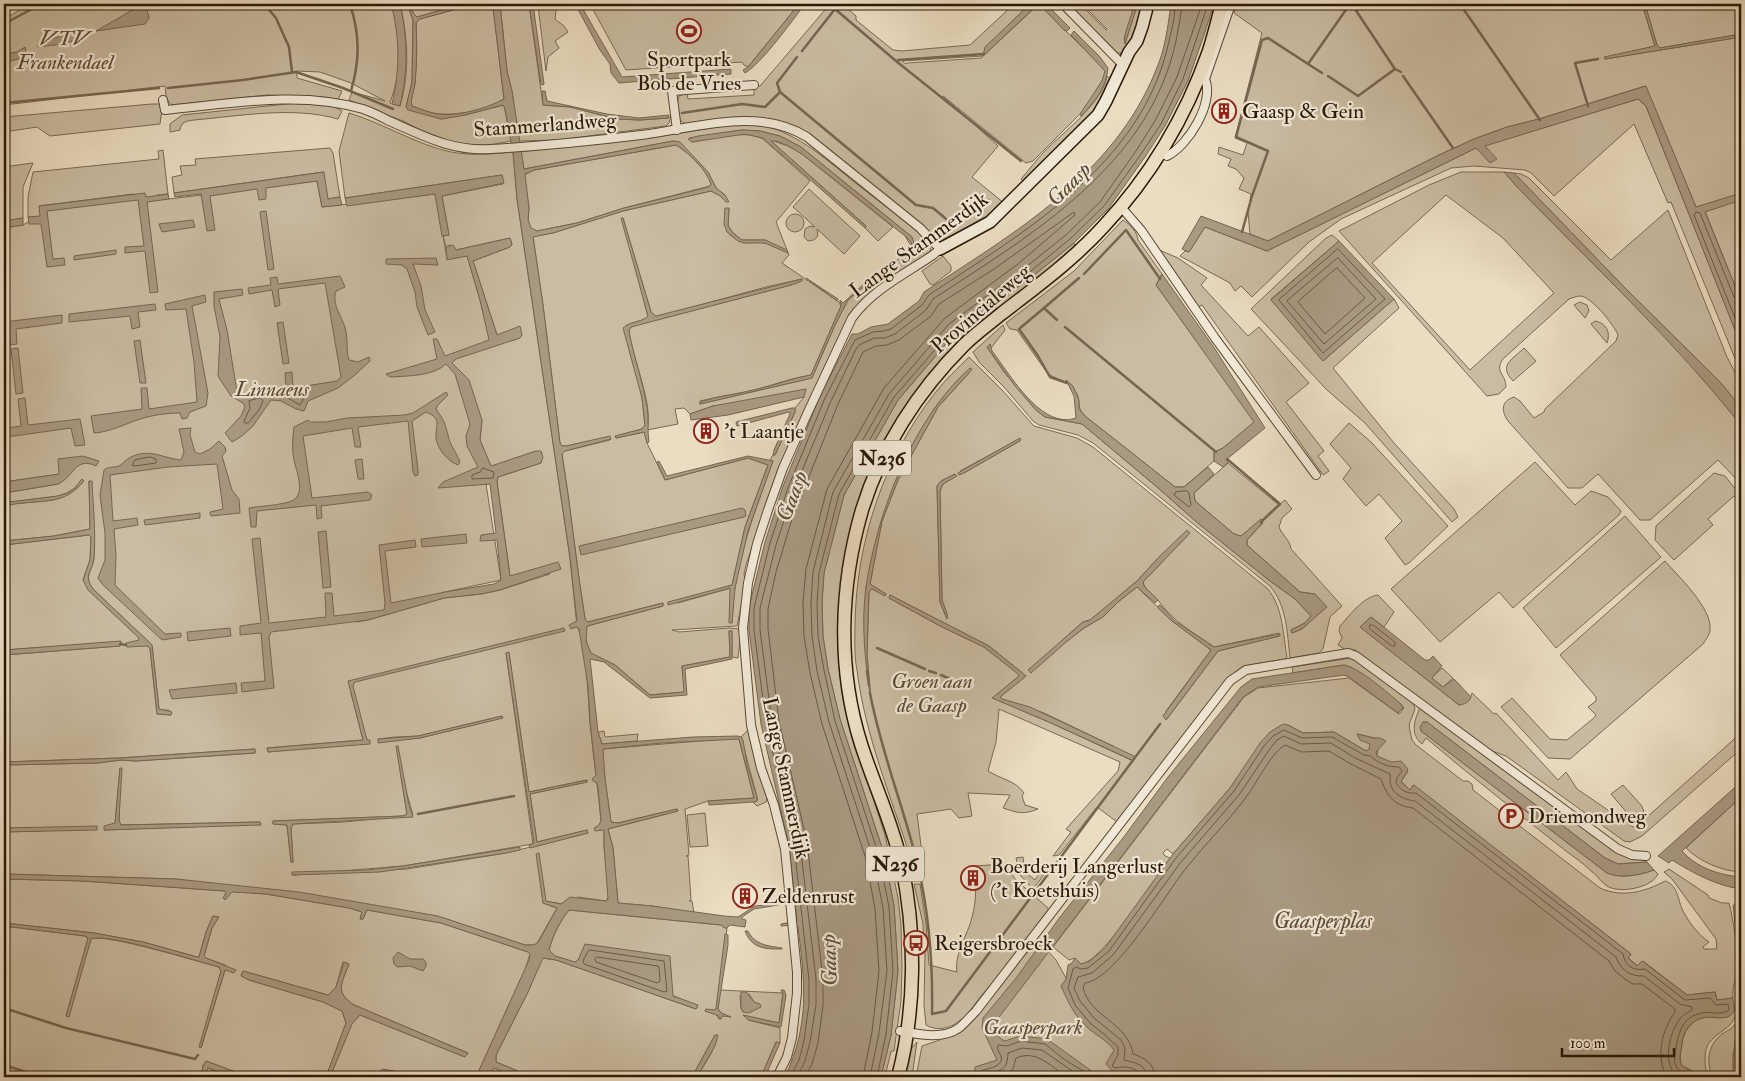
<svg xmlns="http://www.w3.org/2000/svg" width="1745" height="1081" font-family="'IM FELL Double Pica',serif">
<rect width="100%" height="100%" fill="#eaddc2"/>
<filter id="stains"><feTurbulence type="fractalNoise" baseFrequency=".004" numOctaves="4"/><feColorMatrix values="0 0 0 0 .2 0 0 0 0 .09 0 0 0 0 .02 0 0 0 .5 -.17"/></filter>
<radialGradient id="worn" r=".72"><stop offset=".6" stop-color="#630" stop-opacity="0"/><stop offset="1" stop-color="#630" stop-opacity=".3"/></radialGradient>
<!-- green -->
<g fill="#c9bca2" stroke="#796a54" fill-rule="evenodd">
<path d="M31 4H397C400 41 403 66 390 103L400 106C410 72 408 38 400 4H408L411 15 413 20 412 82 406 107 441 119 465 115 504 105 511 141 490 145H462L430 135 403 121 349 100 352 92 385 101 351 83 320 72 297 71V78L342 91 338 100 323 97 267 95 172 105C165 100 166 94 165 86L4 105V19Z"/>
<polygon points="411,4 463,4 417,17 413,13"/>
<path d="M475 4H488L493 7 504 99C487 109 462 115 442 114 432 114 421 110 412 106 410 99 414 91 415 83 417 63 417 43 416 23L420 19Z"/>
<polygon points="500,4 529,4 543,105 570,107 617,119 640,120 668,118 671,116 669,123 666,126 557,140 519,141 512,91 507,71"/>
<polygon points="544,4 557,4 555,19 564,26 568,32 555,41 559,48 548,57 546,71 538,6"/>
<polygon points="590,4 799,4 748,67 744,65 742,62 626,70"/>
<path d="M830 4H842L856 16V20L893 50 902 51 970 45 1014 4H1030L986 47 983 56 902 61 906 64 907 63 981 58 1039 4 1107 72 1087 107 1033 161 1026 163 943 96 998 146 972 177 1004 203 987 218 941 245 907 213 812 137C769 108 735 118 686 124 676 121 676 105 679 96L687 93 688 99 754 95V86H760Z"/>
<polygon points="1068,4 1080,4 1106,30 1107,29 1082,4 1134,4 1131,20 1124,38 1125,43 1137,4 1143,4 1141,24 1124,53 1118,53"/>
<polygon points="1237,4 1642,4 1655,46 1605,59 1741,37 1741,196 1696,207 1645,86 1539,119 1507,127 1474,139 1439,155 1268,241 1250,234 1248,212 1251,194 1239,189 1244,178 1236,169 1228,166 1231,159 1218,154 1219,147 1243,155 1247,143 1235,138 1262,33 1234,13"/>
<polygon points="1645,4 1741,4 1741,34 1660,48 1657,45"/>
<path d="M1107 76 1113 81 1093 112 1028 179 1026 184 1021 179C1029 170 1036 160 1044 152 1062 133 1103 103 1107 76Z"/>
<polygon points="1638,99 1646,106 1741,345 1741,373 1671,202 1668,203 1634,124 1554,196 1531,173 1525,170 1474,166 1451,168 1341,219 1309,242 1252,297 1241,286 1235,291 1230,283 1180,256 1185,251 1189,252 1205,227 1267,251 1476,148"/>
<path d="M296 103C311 104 329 102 342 111L338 119C293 106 240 116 194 120 186 121 181 122 180 130L170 132V124L182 115Z"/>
<polygon points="152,104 160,104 162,109 160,124 50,136 37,127 4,132 4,117"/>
<path d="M349 113C383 123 417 145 451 152 472 156 492 154 513 152L517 199 570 558 577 627C587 641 588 703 590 722 593 756 598 788 601 821L599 825 604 830V846L609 896 606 901 578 897 561 904 545 901 538 853 543 903 557 908 536 945H525L437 916 220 885 176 879 4 874V832L42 831 49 828H4V765L97 763 121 760 136 761 255 753V749L119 758 4 762V748L6 747 4 655 120 646 121 642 4 650V545L89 535 91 537 90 560 83 580 103 604 150 648 157 714 171 715 169 710H159L152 645 94 590C82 575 93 572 94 557 95 534 91 504 89 481L90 529 54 536 4 541V507C10 504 16 503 23 503 50 500 65 503 84 481L82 479 75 488 67 493 58 496 10 502 4 505V493L58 484C68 479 72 467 82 463 86 461 94 462 98 462L59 459 60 474 4 482V228L23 225 37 217H28V197L33 172 159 159 158 151 163 150 168 194 157 195 169 199 317 181 322 207 436 194 447 259 467 255 480 300 490 340C500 340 516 344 522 335H497L473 261 510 247 512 244 510 238 456 250 450 245 446 247 443 236 449 235 442 196 503 184 502 175 345 198 339 151ZM134 195 46 211 39 206 133 194ZM482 420 480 440 491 467 536 451 541 463 498 477 497 482 510 576 550 574 500 590 481 594 444 598 368 620 356 622 445 592 501 580 486 484H490L468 431ZM506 653H509L529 792 587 780V782L530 794 537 842 587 830 588 833 506 853 407 869 292 875 403 866 533 844ZM351 693 367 740 268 752 267 748 363 740ZM502 716V718L420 738 379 742 378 739 395 737 418 736ZM120 768 119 820 120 825 260 822 261 824 104 830 115 824ZM400 770 413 815 344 822 293 824 291 828 293 862H291L287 825 273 824V821L403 816 407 814Z"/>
<path d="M754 124C793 129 823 157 853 181 876 199 900 217 923 236L929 244 931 250 928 255 860 305 774 481 746 565 744 574 746 583 737 626 672 630 679 632 729 628 739 629 741 632 738 658 732 657V631H729L730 657 682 666 685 692 650 695 615 665 591 654 587 644 585 635 587 626 663 606V603L588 622 585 619C576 564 571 509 562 454L565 451 610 440V437L566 446H562L560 443 543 305 533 236 553 233 623 211 711 191 721 196 726 202 725 195 716 188 708 172 679 142 673 141 524 169 521 152 556 147 650 138 730 125ZM742 130 760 131 780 136 801 147 912 237 913 249 911 242 905 236 911 246V252L906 254 872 278 848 300 835 325 812 378 700 404V401C719 396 739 394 758 389 776 384 792 378 811 375L841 306 839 302 782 263 789 255 776 222 810 181 763 139C743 129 713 139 692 142L689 138ZM725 209H729L728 225 733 233 742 240H765L787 252C780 249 772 244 764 243 745 240 744 248 727 232ZM623 218 651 312 656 317 766 287 802 279 801 281 791 285 640 324 631 327 629 330C632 359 654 404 647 430L678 424 675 409 684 408 690 414 713 406 804 397 795 408V412L775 455H773L770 460 773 461C758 502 742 544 735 588 733 600 733 612 732 623L731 588 678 603 675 601 732 585 745 527 768 465 748 458 665 480 647 443 645 432 616 438V436L642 429 645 425 642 398 627 325 645 319 648 317ZM746 515 743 517 581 554 580 546Z"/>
<polygon points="771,140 788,146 802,154 893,227 878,241 865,228 866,226 771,141"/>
<path d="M676 145C689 153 707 170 711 184L710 186 624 208 577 223 537 231 531 229 528 220 529 208 524 175 534 170Z"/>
<polygon points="330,148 333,153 340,197 328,199 323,172 174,193 172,177 182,175 180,166 196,165 195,159"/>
<polygon points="33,163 23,187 23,218 4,221 4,167"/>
<path d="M1461 172H1504L1519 189 1667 338 1715 393 1741 425V484L1718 460 1650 520H1640L1598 474 1582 488H1568L1508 421C1501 411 1501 401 1514 397L1520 401 1534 418 1544 412 1545 409 1616 341 1618 335C1614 325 1591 296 1580 296 1577 296 1572 298 1569 299L1503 359C1494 372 1506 374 1506 387L1499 394 1487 396 1339 231 1429 185ZM1446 195 1503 238 1554 293 1470 370 1372 263Z"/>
<polygon points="1514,173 1521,174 1529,178 1611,260 1668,210 1727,357 1741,384 1741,408 1721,383 1626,289"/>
<polygon points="809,189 860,236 844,254 817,229 818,236 814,240 808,241 804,237 805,229 810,226 815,227 793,207"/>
<polygon points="1741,198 1741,301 1705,211"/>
<circle cx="795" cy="223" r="9"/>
<path d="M1123 220C1130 224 1137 232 1138 240L1162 274 1156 285 1255 422 1223 448 1214 452V461L1184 487H1175L1085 416C1076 406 1081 404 1077 394 1074 389 1070 385 1066 381V383L1048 374 1017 330 1010 329 1006 323 1074 271Z"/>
<polygon points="1332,235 1339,241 1271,299 1323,361 1394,299 1399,308 1333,368 1394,443 1454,509 1458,517 1452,522 1365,423 1327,390 1251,309 1326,238"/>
<polygon points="1074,243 1075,248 940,363 854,524 844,694 849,724 885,835 898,898 901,925 902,968 901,1001 894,1051 891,1051 885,1077 881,1077 891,1035 898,971 894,906 884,854 840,719 828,669 823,636 822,603 824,573 844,495 898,400 957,331 1029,279"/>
<polygon points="1157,249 1178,258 1207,278 1201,285 1248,336 1259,327 1309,383 1286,402 1324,451 1318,456 1329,471 1323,475 1202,305 1198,307"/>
<polygon points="943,256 951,266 951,271 933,285 930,284 922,271"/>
<polygon points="1580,302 1587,305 1589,311 1585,318 1574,305"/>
<path d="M1595 321C1606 323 1611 332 1607 343L1591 324Z"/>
<path d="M1003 325 1005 330 991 348 990 344 987 347 1004 372 1036 410 1045 417 1082 424 1157 487 1199 524 1270 581 1295 599 1311 616 1305 623 1291 630 1292 633 1302 629 1326 607 1315 594 1300 592 1247 545V540L1263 523 1261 520 1241 536 1234 534 1195 501 1194 493 1228 463 1279 505 1285 500 1292 509 1282 518 1279 527C1282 535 1290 540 1291 549L1342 606 1330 617 1323 649 1319 653 1290 658C1287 632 1287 606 1270 586L1093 443 1078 435 1039 425 1033 421 1004 387 979 362 973 352Z"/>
<path d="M1524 348 1536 361 1513 381C1498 365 1512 360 1524 348Z"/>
<path d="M969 357 1002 390 1034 426 1077 438 1093 447 1268 589C1283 608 1283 634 1287 657L1285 659 1243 666 1228 678 1117 822 1097 807 1059 855 1053 856 1071 832 1066 829 1118 771 1120 762 999 709 996 742 988 771C1001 779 1016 781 1024 793L1022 796 1025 805 1038 809C1023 815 1018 813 1003 808L1010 795 968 793 972 816 959 818 951 809 917 814 922 853 911 859C891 797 865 735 857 670 854 655 855 640 855 625 856 542 884 458 935 393 945 380 958 368 969 357ZM971 368 969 373 938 407 898 480 882 521 870 584 886 594 885 595 872 589 869 592 867 654 870 691 865 647V603L866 587 881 522 895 482 910 450 934 409ZM1019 439 1020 441 964 473 960 471ZM955 474 956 476 943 484 940 491 942 600 947 614V619L940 602 937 486 941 481ZM1190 533 1143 582C1145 590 1153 594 1158 600 1173 622 1193 632 1214 647L1279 633V636L1218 651 1167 719 1166 711 1211 650 1172 621 1137 587 1118 602 1103 617 1084 628 1065 642 1030 673 1059 643 1083 622 1090 620 1109 605 1137 581 1160 556ZM890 595 989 646 1026 676 1000 697 1002 699 1044 713 1113 746 1131 760 1051 723 993 698 1019 676V674L984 647 942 627 889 598Z"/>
<polygon points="1349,423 1371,442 1448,526 1409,563 1405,565 1385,538 1402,521 1379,494 1366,506 1343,479 1351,468 1330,444"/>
<polygon points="1535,462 1575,505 1591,491 1608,497 1621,511 1619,515 1513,608 1499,592 1440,642 1391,589"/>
<polygon points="1714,473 1725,476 1741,496 1741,503 1734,496 1708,519 1713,525 1674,560 1655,540 1656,526"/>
<polygon points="1625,516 1661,557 1556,648 1523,608"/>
<path d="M1665 561C1678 576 1712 608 1710 629 1710 635 1706 639 1703 644L1570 759 1548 758 1501 707 1512 698 1550 739 1567 740 1595 717 1596 715 1588 707 1596 701V697L1560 655Z"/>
<path d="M1378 595 1394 612 1384 627 1371 617 1360 627 1459 705 1470 699 1472 693 1494 714 1496 713 1558 780 1566 772 1577 789 1633 827 1637 826 1741 733V749L1642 836 1630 842 1624 841 1506 756 1489 750 1355 650H1346L1338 645 1342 638 1339 631 1340 626C1350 615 1363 597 1378 595Z"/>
<path d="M1351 658 1412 700 1415 709 1409 725 1410 731 1412 740 1416 745 1463 781H1468L1472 784 1473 790 1600 888C1622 898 1645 892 1665 881 1679 886 1677 899 1683 911 1689 922 1698 935 1709 942L1703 947 1704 949H1717L1716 939 1672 879 1664 872 1669 869 1708 895 1709 898 1722 903H1729C1734 922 1738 951 1737 971 1736 981 1732 986 1733 998L1717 1000 1715 992 1687 995 1643 961 1638 966 1628 958 1631 954 1413 785 1410 790 1401 781 1408 772 1377 756 1379 739 1358 734 1370 744V749L1366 751 1334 732 1303 733 1288 725 1246 765 1230 788 1173 854 1167 849 1163 853 1165 856 1170 858C1156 878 1101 963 1081 964L1075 958 1069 960 1053 947 1244 697 1258 688 1349 678 1399 714 1404 708 1401 704 1351 667 1344 665 1293 673 1292 667Z"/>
<polygon points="1442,668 1453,678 1443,687 1431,678"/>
<path d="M1420 707 1624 855 1646 861 1647 862 1618 864 1605 858 1427 722H1423L1421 731 1607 873C1621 879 1640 875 1654 870L1658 874C1652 888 1619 894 1607 886 1601 882 1596 874 1590 870 1583 863 1574 857 1566 851 1519 814 1472 777 1426 738L1422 744C1409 733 1415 720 1420 707Z"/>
<polygon points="749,729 755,761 767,798 766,802 757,806 753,802 757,801 757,797 741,737"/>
<polygon points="604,731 605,737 638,734 637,741 602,744 598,732"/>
<polygon points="736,738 739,739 754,798 708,801 685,809 689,855 686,856 688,856 691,900 689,901 692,901 694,913 652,906 618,903 613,848 608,829 678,811 677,809 618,823 611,822 605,779 602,749"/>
<polygon points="1623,785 1641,805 1644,811 1633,820 1611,794"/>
<path d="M1741 797V872C1722 871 1700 862 1686 848Z"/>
<polygon points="705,813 708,846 690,847 687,815"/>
<polygon points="1023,857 1025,872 1035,880 1042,869 1040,863 1049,868 1037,884 1032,888 1020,875 1016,858"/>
<path d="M1004 864 1016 880 1048 908V912C1026 940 1005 969 981 996 974 1005 967 1016 958 1022 949 1029 936 1031 926 1025L924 1005 925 951H924L923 924 914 884H920L926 923 929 965 957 972C954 953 968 935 972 917 977 900 976 883 974 866Z"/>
<path d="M4 879 83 881 225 891 228 894 232 891 266 894 349 908 362 912 360 919H363L367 910 441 923 528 952 530 954 525 970 476 1077H330L352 1023 360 1015 465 1057 468 1053 354 1005C334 992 342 983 349 964L343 962 336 987 328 995 243 971 241 975 249 980 323 1002 342 1011 346 1023 326 1077H249L206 1061 203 1066 201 1077H4V926L85 936 88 939 66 1016 68 1017 91 939C105 933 199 962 219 967L221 971 201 1048 225 970V965L206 958 204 956 212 928 218 917 213 916 206 932 199 957H197L143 942 94 933 4 923Z"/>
<polygon points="1733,905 1741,905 1741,983 1736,986 1740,977 1740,968"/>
<path d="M569 910 721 925 725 928H727L716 1009 715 1010 705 1011 716 1014 719 1019 721 1015 728 1016 721 1013 718 1009 720 990 783 993 779 1023 744 1016 748 1020 780 1028V1043L776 1042 761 1077H697L712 1052 715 1035 692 1077H532L496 1062V1055L528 992 542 958 556 960 696 1009 698 1006 580 957 576 963 555 956 549 950C553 935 560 921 569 910ZM749 994 754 1002 743 1012 741 1008 740 995Z"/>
<polygon points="1038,940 1056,960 1067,980 1154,1077 916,1077 922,1046 960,1033 973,1021 1004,979"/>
<path d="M1736 993 1740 1022 1735 1041 1733 1077H1712C1706 1061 1708 1045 1722 1034 1728 1030 1734 1028 1737 1021 1740 1013 1737 1002 1736 993Z"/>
<path d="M1734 1010 1736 1013C1733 1033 1705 1032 1705 1057 1705 1065 1706 1071 1708 1077H1694L1693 1071 1682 1066C1679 1058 1681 1052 1682 1044 1683 1032 1691 1021 1702 1018 1713 1015 1728 1023 1734 1010Z"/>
<polygon points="917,1042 912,1077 904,1077 909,1051"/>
<polygon points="207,1068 233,1077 205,1077"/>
<polygon points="494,1068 516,1077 488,1077"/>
</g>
<!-- water -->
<g fill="#a89a82" stroke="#756651" fill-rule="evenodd">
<polygon points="143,4 146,6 149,18 145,24 96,31"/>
<path d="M391 4H400C408 39 408 71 400 106L392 104C400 70 400 37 391 4Z"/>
<path d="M408 4H411L413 13 417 17 463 4H475L420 19 416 23C417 43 417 63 415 83 414 91 410 99 412 106 421 109 429 113 439 114 457 117 488 108 504 99L493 7 488 4H500L507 71 512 91 524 169 673 141 680 142 708 172 716 188 725 195 729 202H726L720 196 711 191 623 211 553 233 533 237 543 305 560 443 562 446H566L610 436 611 439 565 451 562 454C571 509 576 564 585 619L588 622 663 603V606L587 626 586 641 591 653 615 665 650 695 684 692 682 666 730 657 729 631H732V659L685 669 687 695 650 698 604 662 590 659 598 732 602 744 693 737 738 736 741 737 743 740 747 764 757 797V801L753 802 709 805 708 801 754 798 739 739 662 743 603 749 605 779 611 822 618 823 677 809 678 811 608 829 613 848 618 903 652 906 724 916 738 917 755 906 778 904V905L754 909 742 917V919L746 920 745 927 730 925 727 928H725L721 925 569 910C560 921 553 935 549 950L555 956 575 962 578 960 585 944 670 956 673 996 698 1005 696 1009 556 960 543 958 528 992 496 1055V1062L532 1077H516L494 1068 488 1077H476L529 960 530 954 528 952 441 923 367 910 363 919H360L362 912 349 908 266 894 232 892 225 900 223 898 226 893 225 891 83 881 4 879V874L176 879 299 892 438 916 525 945C531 945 535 946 539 941L557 908 543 903 536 854 539 853 546 901 561 904 570 897 606 901 608 899 604 846V830L595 831 594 828 599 825 601 821 598 787 597 783 593 781 592 779 596 775 590 722 588 686 579 629 577 627 571 629 569 625 577 621 570 558 517 199 513 152 505 109 503 105 465 115 441 119 408 110 406 107 412 82 413 20 411 15ZM676 145C689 153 707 170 711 184L709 187 624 208 577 223 537 231 531 228 528 220 529 208 525 174 534 170Z"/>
<polygon points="529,4 533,4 544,84 543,85 541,84"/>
<polygon points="575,4 580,4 622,77 731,69 731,74 619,83 611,73 610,64 600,50"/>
<path d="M799 4H805C792 21 762 63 745 73L743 70 748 67Z"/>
<polygon points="1030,4 1046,4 1070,28 1067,31 1065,31 1039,4 1037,5 983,56 985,47"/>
<path d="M1134 4H1137V6L1125 44C1122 35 1133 15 1134 4Z"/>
<path d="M1171 4H1214L1204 35 1188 81 1165 126 1145 157 1108 209 1074 243 1029 279 957 331 898 400 844 495 824 573 822 603 823 636 828 669 840 719 884 854 894 906 898 971 891 1035 881 1077H785C810 1024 805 983 798 927L794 925 781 926V924L797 921 789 846 761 724 749 630V607L765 542 783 486 821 394 852 334H858L871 327 888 324 919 301 924 292C1014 233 1114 175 1156 70 1165 50 1168 26 1171 4Z"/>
<polygon points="1642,4 1645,4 1657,45 1660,48 1741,34 1741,37 1605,59 1604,57 1655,46"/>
<path d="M78 30H83L84 33C75 45 52 45 38 47V44Z"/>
<path d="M1074 31 1100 57 1108 68C1106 89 1095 101 1081 116L1080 114 1102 81 1105 71 1071 35Z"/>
<polygon points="25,47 26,51 19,59 4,62 4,54 17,52"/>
<polygon points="1646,86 1696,207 1741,193 1741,200 1705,212 1741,301 1741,345 1646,106 1638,99 1485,146 1497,159 1490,163 1476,148 1267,251 1205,227 1189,252 1182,249 1201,216 1268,241 1439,155 1474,139 1507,127 1539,119"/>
<polygon points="542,91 545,91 547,101 607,114 639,118 669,115 668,118 640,120 617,119 570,107 543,105"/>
<path d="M742 130 760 131 780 136 801 147 912 237 916 249H913L911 242 905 236 802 154C793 149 780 140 771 141L866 226 865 228 763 138 745 134 692 142 688 139 698 136Z"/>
<polygon points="324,172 328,199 340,197 342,205 322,207 317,181 266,188 266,199 259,200 257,189 210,196 215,230 207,231 201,194 175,197 174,193"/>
<path d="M1504 172 1514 173 1626 289 1721 383 1741 408V425C1674 341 1595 267 1519 189Z"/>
<polygon points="502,175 504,183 442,196 449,235 442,236 435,194 347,206 345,198"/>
<polygon points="145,193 146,197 168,194 169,199 147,202 158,292 150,293 145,251 125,253 125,247 144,246 138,200 47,211 53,259 64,258 65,265 47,267 41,224 29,224 28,217 40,216 39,206"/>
<polygon points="725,208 729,208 728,226 733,233 742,240 765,240 787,250 788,253 765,243 744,243 738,241 727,232 724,224"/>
<polygon points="266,211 274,269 268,270 260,212"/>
<polygon points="23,218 23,225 4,228 4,221"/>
<path d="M621 218H623L651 312 656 316 802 279V281L791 285 631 327 629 330 630 337C635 360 643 383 647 407 649 419 647 430 649 442L647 443 644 432 616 438 615 436 642 429 645 425 642 398 623 328C630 321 641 323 648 316Z"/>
<polygon points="193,220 195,227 162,232 159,224"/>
<path d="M510 238 512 245 510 247 473 261 497 335 520 326 522 335 520 338 456 359 452 363 469 380 482 420 480 440 491 466 536 451H541L543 457 541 463 498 477 497 482 510 576 558 562 561 569 500 590 481 594 444 598 368 620 271 632 269 637 274 688 242 692 241 683 265 681 261 633 240 635V626L261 623 252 539 260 538 269 623 326 617 325 593H332L334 616 384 610 385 603 379 545 415 540 416 547 385 551 391 603 445 592 494 584 501 580 497 540 480 541 481 535 496 533 490 484 438 488 443 482 478 467 467 446 466 436 470 424 455 374 446 364C434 376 408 376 390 377L386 374 437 359 433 339H437L445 356 489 340 480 300 467 256 447 260 446 247 453 245 456 250Z"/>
<polygon points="1339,241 1394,299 1323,361 1271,300"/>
<polygon points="116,250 116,254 74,260 74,256"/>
<polygon points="436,258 438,265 413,264 421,286 425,310 435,332 428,335 417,307 415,292 407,269 402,265 386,264 386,259"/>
<polygon points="1162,274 1215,349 1265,428 1227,459 1228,463 1223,467 1214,461 1214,452 1223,448 1254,422 1156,285"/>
<path d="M340 276 345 287 336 291C331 306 344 318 346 332 348 342 346 351 349 360L358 362 369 357 370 361 355 375 338 388 308 401 304 411 296 409 281 401 271 400 253 426 242 436 232 442 225 433 241 416 245 407 243 403 231 396 218 376 220 337 214 306V292L242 289 243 295 219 299 227 330 237 392 239 396 286 389 285 373 292 372 293 388 337 381 341 377 325 283 278 289 280 305 275 307 272 290 249 294 248 288 271 285 270 278 277 277 278 284Z"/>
<polygon points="806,278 838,299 837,301"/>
<path d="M868 280 869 282 848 300 835 325 812 378 700 404V402C719 396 738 394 758 389 776 385 792 378 811 375L841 306 840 300 843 303Z"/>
<path d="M205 295 206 302 192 306 208 393 206 406 190 412 187 418 182 419 180 413C167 413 153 415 140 419 125 424 110 432 94 433L91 416 142 409 141 388H147L149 409 197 402 194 362 186 309 166 310 165 304Z"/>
<polygon points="155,304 156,310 138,312 140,327 132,329 130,316 69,322 69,314"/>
<polygon points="62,315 62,323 16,329 17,344 10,345 9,332 4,333 4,322"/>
<polygon points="283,322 289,363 283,364 277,323"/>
<polygon points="140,340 146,383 140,383 134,341"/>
<path d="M990 344 992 351C1010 374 1041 430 1076 418L1074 396 1066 380 1073 386 1079 400V409L1085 416 1175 487H1184L1208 467 1214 474 1194 493 1195 501 1234 534 1241 536 1261 519 1263 522 1247 540V545L1300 592 1315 594 1327 607 1302 629 1292 633 1291 630 1305 623 1311 616 1295 599 1270 581 1199 524 1157 487 1082 424 1045 417 1036 410 1015 386 987 347Z"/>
<polygon points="18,348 23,393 16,394 11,349"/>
<path d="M970 368 972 369 969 373 938 407 898 480 882 521 870 584 886 594 885 596 872 589 869 592 867 654 871 700C865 663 861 624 866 587 877 513 913 418 970 368Z"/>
<polygon points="806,389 804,397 728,415 691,420 690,414 713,406"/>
<path d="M446 392 448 395 438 405 436 409C445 422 444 421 448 435 449 444 457 453 460 462L458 465C449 462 437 449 436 438 435 426 443 419 426 412L412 421 418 470V475L415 476 413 472 408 421 358 427 361 447H355L352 428 303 436 312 498 368 492 372 495 370 500 321 506 322 518 317 519 316 505 257 511 256 527H251L249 508C259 506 288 505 295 499 306 489 294 467 293 454 292 445 293 436 294 427L308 420 310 422H326L347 418 405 415 413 413Z"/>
<polygon points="25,398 28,425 80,419 85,445 75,446 71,428 7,437 6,428 21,426 18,399"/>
<polygon points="792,408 795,408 795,412 775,455 773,455 774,450 790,414 789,412 737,426 736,422"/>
<path d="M191 428 190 435 195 452 200 454 210 449 219 441 225 447 226 451 222 456 232 490 239 499 240 513 211 516 210 512 223 509 217 464 168 467 110 475 113 521 137 518 138 525 114 529 116 555 115 585 165 634 181 633V637L162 640 103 585 98 578 105 560V533L100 495 104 470C109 466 113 468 119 466 123 464 126 459 131 457 150 448 162 458 181 460L184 452 179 429Z"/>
<polygon points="1020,438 1021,440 964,473 959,475 958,473"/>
<path d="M83 456 99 461 96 466C75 456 74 477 58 484L4 493V482L59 474 58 459Z"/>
<polygon points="748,456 773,461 748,531 735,588 732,623 729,623 730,588 668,605 668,602 732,585 745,527 768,465 748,458 665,480 657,462 659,461 667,476"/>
<polygon points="362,459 364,479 358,479 355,460"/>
<polygon points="955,474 957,476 943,484 940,491 942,600 947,614 947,619 940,602 937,486 941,481"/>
<path d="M82 479 84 481C65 503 50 500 23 503 16 504 10 504 4 507V505L10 502 58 496 67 493 75 488Z"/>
<path d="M89 481H92C93 506 96 532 94 557 93 572 82 575 94 590L152 645 159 709 172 712 171 715 157 714 150 648 147 646 127 647 126 643 139 640 138 637 88 590 83 580 90 560 91 537 89 535 4 545V541L54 536 90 529Z"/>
<polygon points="742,508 745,510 746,516 744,517 581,555 579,546"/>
<polygon points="200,513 200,518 145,525 144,520"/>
<polygon points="1187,530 1190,533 1143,582 1144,586 1158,600 1155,603 1137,587 1118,602 1103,617 1084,628 1065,643 1031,673 1028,670 1083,622 1090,620 1137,581 1160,556"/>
<polygon points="326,531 331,587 323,588 318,532"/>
<polygon points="466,534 467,543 422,547 421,539"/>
<polygon points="890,595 989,646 1026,676 1000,697 1002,699 1030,707 1136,757 1132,760 1051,723 992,698 1019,676 1018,674 984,647 942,627 889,598"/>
<polygon points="1160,605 1175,621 1214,647 1280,634 1280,636 1218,651 1166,720 1163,716 1211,650 1172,621 1159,609 1158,606"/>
<path d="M1371 617 1425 660H1429L1433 656 1442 666 1432 678 1443 687 1454 679 1471 697C1469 703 1464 704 1459 705L1360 627Z"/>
<polygon points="230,628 231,636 188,641 187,632"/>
<polygon points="564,628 565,631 355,682 353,686 367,740 370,740 370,744 268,752 267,748 363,740 348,681"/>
<polygon points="121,641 120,646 4,655 4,650"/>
<polygon points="509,652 529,792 587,780 587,782 530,794 537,842 587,830 588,833 530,848 529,845 534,843 506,653"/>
<path d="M1344 665C1363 670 1385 691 1401 704L1403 708 1398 713 1349 677 1344 675 1258 687 1243 697 993 1025C994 1031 999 1039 1005 1041L1020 1036 1047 1039 1100 1077H975L974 1076 975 1067 997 1060 982 1028 983 1018 1017 977 1060 917 1123 838 1168 777 1241 687 1252 679Z"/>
<polygon points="236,683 237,693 172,699 169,690"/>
<polygon points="502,716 503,718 420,738 378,743 378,739 418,736"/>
<path d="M1423 722H1427L1605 858 1618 864 1647 862 1654 870C1640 875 1621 879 1607 873L1421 731 1420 727Z"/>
<path d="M1283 724 1288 725 1303 733 1334 732 1366 751 1369 749 1370 744 1360 740 1357 734 1373 738H1380L1386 741 1376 752 1377 756 1391 762 1401 761 1408 769 1401 782 1410 790 1414 785 1631 954 1628 958 1637 966 1642 961 1687 995 1715 992 1717 1000 1733 998C1733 1002 1736 1009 1733 1013 1726 1022 1712 1015 1703 1018 1691 1020 1683 1032 1682 1043 1681 1052 1678 1058 1682 1066L1693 1072 1694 1077H1140L1130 1073 1119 1072 1116 1075 1106 1064 1114 1050C1107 1040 1095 1035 1087 1027 1074 1015 1068 1002 1061 986L1066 979 1068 965 1072 963 1075 958 1081 964 1090 961 1105 948 1173 854 1230 788 1260 743 1270 732Z"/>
<polygon points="396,746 398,746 409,805 413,817 293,824 291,828 293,862 291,862 287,825 273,824 273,821 403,816 407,814"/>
<polygon points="255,749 255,753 136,761 121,760 97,763 4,765 4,762 119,758"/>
<polygon points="120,768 122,768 119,820 121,825 260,822 261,825 104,830 104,826 115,823"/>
<path d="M1741 782V797L1682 851C1697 868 1719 875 1741 877V889C1717 886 1693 873 1672 860L1669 863 1658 856Z"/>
<polygon points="97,826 97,830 4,832 4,828"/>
<polygon points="520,847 520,850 506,853 380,872 292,875 292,872 367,870 403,866"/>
<path d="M213 916 219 917 212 928 204 956 206 958 236 970 234 973 225 970 201 1048 199 1047 221 971 219 967C199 962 106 932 91 939L69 1017 66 1016 88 938 85 936 4 926V923L94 933 143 942 197 957H199L206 932Z"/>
<path d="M745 931H748C755 945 768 946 782 948V949C765 949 752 949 745 931Z"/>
<polygon points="725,934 728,935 728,945 718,1009 721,1013 731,1017 722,1016 721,1019 719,1019 719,1016 705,1011 706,1009 715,1010 716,1009"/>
<polygon points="398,952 410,959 423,959 426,962 426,966 423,971 410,966 397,967 394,964 393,958"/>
<path d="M344 962 349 964C342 983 334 992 354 1005L468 1053 465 1057 360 1015 352 1024 330 1077H326L346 1023 342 1011 323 1002 249 980 241 976 243 971 328 995 336 987Z"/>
<polygon points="781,990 784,990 786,995 781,1027 748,1020 743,1015 779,1023 783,994"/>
<polygon points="741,992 746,992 754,1002 760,1004 761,1007 749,1013 743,1012 741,1008"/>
<polygon points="1741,998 1741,1077 1733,1077 1733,1055 1740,1022 1738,999"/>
<polygon points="715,1035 718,1035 715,1046 697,1077 692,1077"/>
<polygon points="776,1042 780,1043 765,1077 761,1077"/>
<polygon points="206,1061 249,1077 233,1077 208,1068 205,1077 201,1077 203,1066"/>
<polygon points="382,1069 395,1071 402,1077 380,1077 378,1074"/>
</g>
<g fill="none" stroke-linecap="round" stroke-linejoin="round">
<!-- shore -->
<g stroke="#685a44" stroke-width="1">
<polygon points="1338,249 1385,299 1323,353 1279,300"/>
<polygon points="1338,258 1376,299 1324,344 1287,301"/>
<polygon points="1337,268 1365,298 1325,334 1298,302"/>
<polyline points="1741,301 1737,300 1734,297 1700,213 1696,212 1694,215 1741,333"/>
<polygon points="306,391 309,394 304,398 300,405 286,397 286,395 291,392"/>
<polygon points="261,398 263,401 259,410 248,423 245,423 244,421 250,408 249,401"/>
<polygon points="150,457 156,459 156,463 135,466 132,465 135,460"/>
<polygon points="483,468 494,472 493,478 472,479 472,475 480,472"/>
<polygon points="1187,491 1189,493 1191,505 1189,507 1174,495 1176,492"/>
<polygon points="1370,625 1373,625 1395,642 1395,646 1392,646 1370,629"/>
<polygon points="590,950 664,961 667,991 664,992 584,964 583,961 588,951"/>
<polygon points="597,957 658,966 659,968 660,981 657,983 596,962 595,959"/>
<path d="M790 1077 799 1060 804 1041 809 1004V980L794 845 766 723 754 630V608L770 543 788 488 825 398 855 340 873 332 884 331 891 329 922 305 929 295C1025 231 1143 164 1169 41 1172 29 1175 16 1175 4"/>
<path d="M797 1077 805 1061 810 1042 816 1005V979L800 844 772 722 760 630V608L776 545 794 490 831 401 856 349 859 345 874 338H885L895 334 926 310 933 299C1032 234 1149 166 1176 41 1178 29 1181 16 1182 4"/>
<polyline points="805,1077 812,1064 818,1043 823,1005 823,979 807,842 779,721 768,629 768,609 776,572 792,519 838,404 863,352 876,346 887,345 899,340 931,316 939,304 994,269 1074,212 1075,215 1018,264 945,318 884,388 827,489 806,569 803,602 804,636 810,673 822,724 866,859 875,909 879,971 872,1032 863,1077"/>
<polyline points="870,1077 879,1033 887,971 883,908 873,857 829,722 817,671 812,636 811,602 813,572 833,492 889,394 949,324 1022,270 1066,235 1100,202 1136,151 1155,121 1177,77 1202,4"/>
<polyline points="877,1077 886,1034 893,971 889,907 879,856 835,721 824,670 818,636 817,603 819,573 839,494 894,397 954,328 1026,275 1070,239 1104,206 1141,154 1161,124 1183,79 1208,4"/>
<path d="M978 1077 980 1071C987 1069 1004 1067 1001 1056 999 1052 997 1050 998 1045L1007 1046 1021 1041 1045 1044 1065 1060 1093 1077"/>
<path d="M985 1077C999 1067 1007 1075 1008 1053L1022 1048 1042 1050 1081 1077"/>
<path d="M1004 1077 1013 1069 1016 1058C1037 1049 1051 1067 1067 1077"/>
<path d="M1141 1077 1139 1072C1132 1067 1124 1066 1115 1068L1112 1066 1118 1055V1047L1105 1035 1090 1023 1075 1005 1068 988 1073 969 1076 967 1081 969 1088 968 1109 951 1176 858 1234 791 1264 746 1273 736 1284 730 1302 738 1332 737 1364 755 1371 756C1378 764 1389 767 1399 767L1402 771 1397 778 1396 783C1401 791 1408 794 1416 793L1623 954C1625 966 1633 971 1645 969L1685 1000 1710 998 1716 1005 1728 1004 1729 1010C1721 1016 1711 1011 1702 1013 1683 1016 1678 1033 1676 1049 1675 1056 1673 1061 1677 1068 1680 1073 1686 1073 1689 1077"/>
<path d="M1147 1077C1146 1064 1135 1063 1124 1060L1125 1048 1121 1040 1094 1018 1080 1001 1074 988 1078 977 1092 973 1113 955 1181 862 1239 795 1269 750 1277 740 1284 736 1301 744 1331 743 1355 758 1390 774C1391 777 1389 782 1391 786 1395 796 1406 800 1415 801L1616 957C1620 969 1630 977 1644 976L1680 1004 1692 1007V1010C1687 1013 1682 1015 1679 1020 1669 1034 1661 1067 1679 1077"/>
<path d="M1155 1077C1154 1063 1145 1058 1133 1054 1128 1022 1089 1017 1083 987L1085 983C1117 978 1165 894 1187 867 1205 844 1226 824 1244 800 1256 785 1269 755 1285 745L1302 752 1329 751 1351 764 1381 779C1387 796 1394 806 1413 808L1609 961 1615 971 1626 980 1633 984H1642L1675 1009V1012C1662 1030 1655 1057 1667 1077"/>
</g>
<!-- stream -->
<g stroke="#756651" stroke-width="2.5">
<polyline points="264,4 276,18 289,47 292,72"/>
<path d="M350 4C360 35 360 60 351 91"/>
<polyline points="1460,4 1540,120"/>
<polyline points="1355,9 1395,69 1401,72"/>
<polyline points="4,24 41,4"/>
<polyline points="802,51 835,9 896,61 1021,161"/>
<polyline points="797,57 777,83 780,92 916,205 933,208 951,223 955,223 983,206 989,200"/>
<polyline points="898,60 984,54"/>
<polyline points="1308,64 1350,4"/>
<polyline points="1328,76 1358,96 1395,69"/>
<polyline points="1403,76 1453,148"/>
<polyline points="168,88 243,80 296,72 343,88 393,109"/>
<polyline points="4,103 159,88"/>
<polyline points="1588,106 1575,63 1598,59"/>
<polyline points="682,113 742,104 765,107 780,92"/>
<polyline points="1242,232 1252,196 1268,151 1236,137 1262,40 1268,38 1322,73"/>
<polyline points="1084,274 1126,230 1160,279"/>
<polyline points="1044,308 1079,278"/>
<polyline points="1057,320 1044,308 1019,329 1038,356 1050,377 1067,383"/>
<polyline points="1065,327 1216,452"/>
<polyline points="1227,459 1280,504 1261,522"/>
<polyline points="120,644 126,645"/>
<polyline points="877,648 925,669"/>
<polyline points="867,671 869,685"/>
<polyline points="929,671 936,673"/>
<polyline points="941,675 971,688"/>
<path d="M870 693C881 752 904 808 918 866 929 914 933 965 932 1014L946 1011 1160 724"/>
<polyline points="418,814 514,796"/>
<polyline points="4,1008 66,1028 195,1059 198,1055"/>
<polyline points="4,1065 42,1077"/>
</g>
<defs>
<g id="street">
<polyline points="1063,4 1123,65"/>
<path d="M163 100 165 110C229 104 299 90 363 109 371 112 380 116 387 120 422 135 452 152 491 149 541 146 592 141 641 135 696 128 757 106 807 137L920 228 940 249 933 255C905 274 872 290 852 318L808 412 783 468 768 510 757 544 748 583 743 628 751 725 761 768 774 805 785 849 797 972V993L792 1038 787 1057 777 1077"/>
<polyline points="677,130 672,91 754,85"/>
<path d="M1160 152 1167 156C1188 146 1215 102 1205 79L1231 4"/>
<polyline points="1121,207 1141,230 1215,338 1316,475"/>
<path d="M900 1031C918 1034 942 1040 959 1028 965 1023 970 1017 976 1011L1230 681 1246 670 1348 653 1356 656 1618 849 1632 855 1646 856"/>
</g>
<polyline id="secondary" points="940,249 990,222 1098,115 1106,101 1129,52 1137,41 1142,27 1148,4"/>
<path id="primary" d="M898 1077C916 1009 916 934 902 866 893 824 874 785 861 744 837 668 840 586 862 510 881 448 918 391 964 345 975 334 989 324 1001 314 1036 287 1073 260 1103 227 1150 177 1186 116 1209 51 1214 35 1218 19 1222 4"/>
</defs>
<!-- street casing -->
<use href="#street" stroke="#594a36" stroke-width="10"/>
<!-- secondary casing -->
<use href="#secondary" stroke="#291907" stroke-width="14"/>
<!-- primary casing -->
<use href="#primary" stroke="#291907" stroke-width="15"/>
<!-- street -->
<use href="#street" stroke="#f1e9d7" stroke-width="8"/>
<!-- secondary -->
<use href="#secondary" stroke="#f1e9d7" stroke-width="11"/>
<!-- primary -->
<use href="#primary" stroke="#eaddc2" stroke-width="12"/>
</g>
<!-- icons -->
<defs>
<symbol id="stadium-ring" viewBox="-11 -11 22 22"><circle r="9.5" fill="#f1e9d7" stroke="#8f2418" stroke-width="1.5"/><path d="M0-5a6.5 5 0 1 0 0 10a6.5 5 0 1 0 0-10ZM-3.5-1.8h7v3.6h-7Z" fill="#8f2418"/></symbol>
<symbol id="building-ring" viewBox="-11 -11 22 22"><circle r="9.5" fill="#f1e9d7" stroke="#8f2418" stroke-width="1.5"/><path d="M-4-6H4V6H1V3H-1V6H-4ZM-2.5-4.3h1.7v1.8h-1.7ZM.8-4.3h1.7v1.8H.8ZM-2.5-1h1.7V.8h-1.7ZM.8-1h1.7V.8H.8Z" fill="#8f2418"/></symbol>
<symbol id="parking-ring" viewBox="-11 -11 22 22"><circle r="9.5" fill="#f1e9d7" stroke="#8f2418" stroke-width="1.5"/><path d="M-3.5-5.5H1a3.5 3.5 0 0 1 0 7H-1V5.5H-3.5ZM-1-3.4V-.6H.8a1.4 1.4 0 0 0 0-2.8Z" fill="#8f2418"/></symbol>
<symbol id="bus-ring" viewBox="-11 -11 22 22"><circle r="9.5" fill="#f1e9d7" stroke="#8f2418" stroke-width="1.5"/><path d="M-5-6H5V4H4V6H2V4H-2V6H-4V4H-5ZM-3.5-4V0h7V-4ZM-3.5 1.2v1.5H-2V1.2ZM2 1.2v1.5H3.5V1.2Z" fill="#8f2418"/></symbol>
</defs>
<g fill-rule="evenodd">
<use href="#stadium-ring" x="675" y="17" width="28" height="28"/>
<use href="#building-ring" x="1210" y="97" width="28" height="28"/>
<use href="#building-ring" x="692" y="417" width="28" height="28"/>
<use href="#parking-ring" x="1497" y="802" width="28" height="28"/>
<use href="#building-ring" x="959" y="864" width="28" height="28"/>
<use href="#building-ring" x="731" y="882" width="28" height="28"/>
<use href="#bus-ring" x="902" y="929" width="28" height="28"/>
</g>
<g text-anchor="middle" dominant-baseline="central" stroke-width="4.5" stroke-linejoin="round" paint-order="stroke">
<!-- shield labels -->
<g fill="#f1e9d7" stroke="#655745" stroke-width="1">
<rect x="853" y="440.5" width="58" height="35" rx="4"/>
<rect x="866" y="846.5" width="58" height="35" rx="4"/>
</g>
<g font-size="20" font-weight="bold" fill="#291907">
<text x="882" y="458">N236</text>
<text x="895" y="864">N236</text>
</g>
<!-- park labels -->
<g font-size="21" font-style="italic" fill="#594a36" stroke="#f1e9d7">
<text x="65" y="38">VTV<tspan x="65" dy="24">Frankendael</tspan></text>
<text x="272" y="389">Linnaeus</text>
<text x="932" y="681">Groen aan<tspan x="932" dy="24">de Gaasp</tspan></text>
<text x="1033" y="1027">Gaasperpark</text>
</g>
<!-- poi labels -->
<g font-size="21" fill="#291907" stroke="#f1e9d7" text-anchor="start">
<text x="689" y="59" text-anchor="middle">Sportpark<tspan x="689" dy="24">Bob de Vries</tspan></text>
<text x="1242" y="111">Gaasp &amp; Gein</text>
<text x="724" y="431">'t Laantje</text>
<text x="1528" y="816">Driemondweg</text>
<text x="990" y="866">Boerderij Langerlust<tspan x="990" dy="24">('t Koetshuis)</tspan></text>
<text x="762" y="896">Zeldenrust</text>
<text x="934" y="943">Reigersbroeck</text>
</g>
<!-- street labels -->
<g font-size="21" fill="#291907" stroke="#f1e9d7">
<text transform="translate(545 125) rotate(-4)">Stammerlandweg</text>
<text transform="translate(919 245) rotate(-36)">Lange Stammerdijk</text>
<text transform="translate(981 309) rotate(-41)">Provincialeweg</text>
<text transform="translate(786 778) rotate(78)">Lange Stammerdijk</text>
</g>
<!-- water labels -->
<g font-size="22" font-style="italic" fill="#5c4d38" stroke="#f1e9d7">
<text transform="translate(1069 184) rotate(-45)">Gaasp</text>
<text transform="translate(792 496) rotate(-69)">Gaasp</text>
<text x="1323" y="921">Gaasperplas</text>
<text transform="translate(829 960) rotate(-92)">Gaasp</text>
</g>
</g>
<!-- margin -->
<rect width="1745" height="1081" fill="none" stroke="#eaddc2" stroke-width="20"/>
<rect x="5" y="5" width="1735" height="1071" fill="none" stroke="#291907" stroke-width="2.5"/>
<rect x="10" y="10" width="1725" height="1061" fill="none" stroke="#291907"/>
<!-- scale -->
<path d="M1562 1048v8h112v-8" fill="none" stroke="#291907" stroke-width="2.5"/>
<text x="1570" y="1048" font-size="15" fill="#291907" stroke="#f1e9d7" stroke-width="4" paint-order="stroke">100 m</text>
<rect width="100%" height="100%" filter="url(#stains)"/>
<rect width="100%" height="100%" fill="url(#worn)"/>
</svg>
